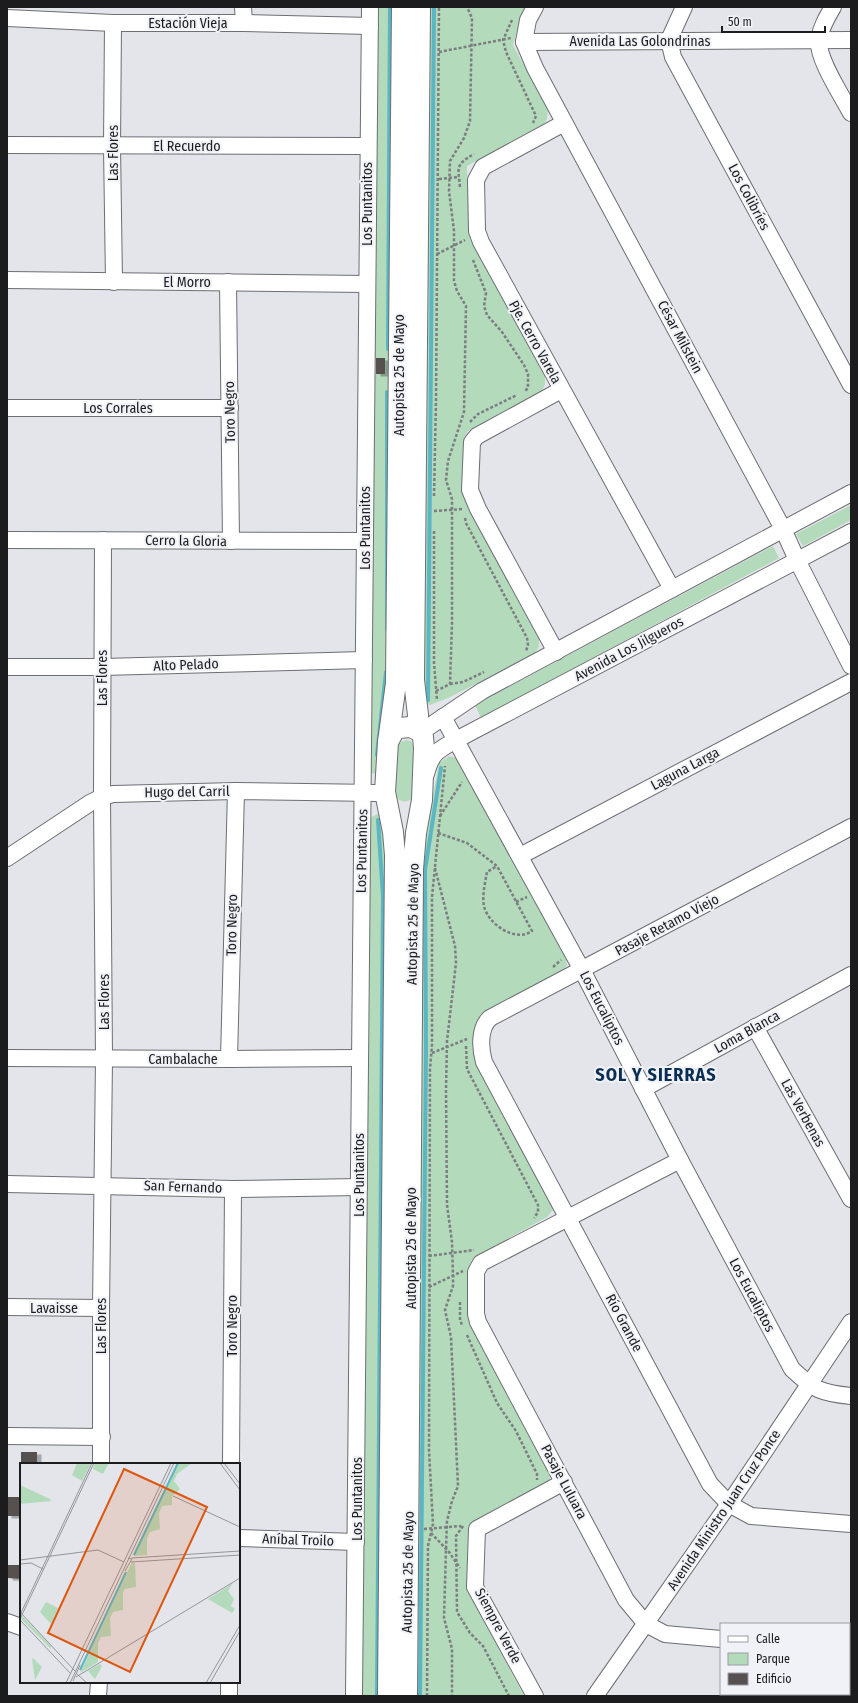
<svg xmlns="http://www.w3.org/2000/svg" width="858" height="1703" font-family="'Fira Sans Condensed',sans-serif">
<defs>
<filter id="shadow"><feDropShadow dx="4.5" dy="2.5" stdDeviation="0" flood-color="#0004"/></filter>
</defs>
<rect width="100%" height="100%" fill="#e4e5eb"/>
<!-- green -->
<g fill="#b3dabb">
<polygon points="377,7 394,7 391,660 377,772 374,774 370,772"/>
<polygon points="429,7 529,7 518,28 513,45 548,109 547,119 544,124 467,166 469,232 473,244 545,376 545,384 542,391 468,431 464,437 467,502 469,510 539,639 539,647 533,655 448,698 430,705 425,702 423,696 426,530"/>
<polygon points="851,505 851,520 803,546 796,534"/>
<polygon points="773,546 779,558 481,718 475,705"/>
<path d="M407 740 411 741 415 749 412 799C405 803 400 802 395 796L397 745 403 741Z"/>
<path d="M449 756 460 759 566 955 567 965 562 972 487 1012C485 1013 481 1015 480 1018 473 1025 472 1052 475 1061L550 1202 553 1210 547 1217 480 1254 473 1263 471 1323 549 1471 550 1479 543 1485 472 1522 468 1527 467 1589 524 1696H415L421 860 439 763Z"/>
<polygon points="378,814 381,816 387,839 381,1696 362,1696 370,823 371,817"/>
</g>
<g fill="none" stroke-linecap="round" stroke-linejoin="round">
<!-- stream -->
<g stroke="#59b6c2" stroke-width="4">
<polyline points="388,349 390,7"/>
<polyline points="387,629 387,392"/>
<polyline points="428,700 434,7"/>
<polyline points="377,755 386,672"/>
<polyline points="377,1696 383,896 378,820"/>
<polyline points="420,1696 426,1049 425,870 441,768"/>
</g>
</g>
<!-- building -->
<g fill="#565150" filter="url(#shadow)">
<rect x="376" y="358" width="9" height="16"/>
<rect x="21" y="1452" width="16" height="12"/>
<rect x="7" y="1497" width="14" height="19"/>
<polygon points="8,1565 21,1565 21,1579 8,1578"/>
</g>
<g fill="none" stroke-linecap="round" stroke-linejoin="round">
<defs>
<g id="minor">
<polyline points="243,7 244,23"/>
<polyline points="535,7 528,20 524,42 535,68 783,529 797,560 851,666"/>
<polyline points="684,7 669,40 673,57 851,385"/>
<path d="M833 7C827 17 821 27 819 39 816 57 842 96 851 113"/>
<polyline points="7,18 113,23 244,23 370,26"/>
<polyline points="113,23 112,146 114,282"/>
<polyline points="524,42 851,40"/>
<polyline points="564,123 483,167 476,180 477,231 481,242 672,589"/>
<polyline points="7,145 367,146"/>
<polyline points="7,280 367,284"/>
<polyline points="228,282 231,541"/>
<polyline points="7,408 230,408"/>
<polyline points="7,540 365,541"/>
<polyline points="556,652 478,509 470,490 472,442 477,436 561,390"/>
<polyline points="7,667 102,667 364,660"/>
<path d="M443 717 582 970 680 1160 792 1369C814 1390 821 1393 851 1396"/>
<polyline points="421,732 482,691 851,493"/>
<path d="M426 774C432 752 437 751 456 740L851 532"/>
<path d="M851 827 490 1018C479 1028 480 1048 484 1062L710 1484 729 1504 751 1516 851 1524"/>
<polyline points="520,856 851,682"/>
<polyline points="7,858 90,803 102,797 113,794 236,791 376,793 385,792"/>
<polyline points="755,1027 851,1199"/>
<polyline points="7,1058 229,1059 360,1058"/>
<polyline points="229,1059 236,791"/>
<polyline points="643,1089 851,975"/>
<polyline points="680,1160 481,1263 476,1272 476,1314 478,1322 626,1600 646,1624 665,1634 721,1639"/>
<polyline points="7,1184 233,1189 359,1187"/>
<polyline points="7,1307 101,1308"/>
<polyline points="7,1436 102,1437"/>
<polyline points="101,1464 101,1308 104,1059 102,797 103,540"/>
<polyline points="231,1464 233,1189"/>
<polyline points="239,1538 356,1542"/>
<polyline points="7,1622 21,1627"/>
<polyline points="849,1651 851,1652"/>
<polyline points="98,1696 99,1682"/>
<polyline points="229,1696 229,1682"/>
<polyline points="354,1696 370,7"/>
<polyline points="535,1696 475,1587 477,1529 564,1482"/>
<polyline points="595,1696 729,1504 851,1322"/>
</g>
<g id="major">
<polyline points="417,729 418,715 414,680 420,7"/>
<polyline points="388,742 396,683 402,7"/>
<polyline points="388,1696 395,855 393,832 385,792 388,742 394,731 399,728 411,727 421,732 423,737 424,748 422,800 416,833 413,869 407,1696"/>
</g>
</defs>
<!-- minor casing -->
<use href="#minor" stroke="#6d6e73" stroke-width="18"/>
<!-- major casing -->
<use href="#major" stroke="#6d6e73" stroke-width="22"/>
<!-- path -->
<g stroke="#7c7d81" stroke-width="2.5" stroke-dasharray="3 2" stroke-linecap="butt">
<polyline points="512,20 503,40 506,52 536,116 533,123"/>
<polyline points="439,52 511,38"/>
<polyline points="439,179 459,177"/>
<path d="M460 187C458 167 455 165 474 154"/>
<polyline points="437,254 465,240"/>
<polyline points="473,260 486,293 484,306 487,315 502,332 524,365 528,374 528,388 524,392"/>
<polyline points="470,422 478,414 517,395"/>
<polyline points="434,496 436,400 439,7"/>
<polyline points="434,511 463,509"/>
<polyline points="465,518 466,523 527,638 528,645 526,651"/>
<polyline points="434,531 434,663 437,700"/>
<polyline points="450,684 463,682 484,672"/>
<polyline points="436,691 450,684 452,623 452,499 446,480 448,461 464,412 466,306 457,291 454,281 454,231 449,191 450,161 464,138 470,121 472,18 467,7"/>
<polyline points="440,816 462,782"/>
<path d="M438 833 467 843 497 866 532 931C515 943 488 924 484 906 482 896 485 883 487 872L497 866"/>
<polyline points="435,868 455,946 456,963 447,1041 446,1090 447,1205 452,1242 453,1276 453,1286 445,1310 451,1337 458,1486 452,1501 447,1521 446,1549 444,1618 452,1649 452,1696"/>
<polyline points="516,902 527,897"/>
<polyline points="553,967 561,960"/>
<polyline points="466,1046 467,1069 538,1205 538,1212 534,1218"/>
<polyline points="432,1053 467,1039"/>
<polyline points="429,1256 474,1250"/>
<polyline points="429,1287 463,1271"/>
<polyline points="460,1302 460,1320 462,1325"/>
<polyline points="467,1335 497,1403 516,1431 537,1474 537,1480"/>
<polyline points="463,1526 456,1536 457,1612 470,1633 483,1646 509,1696"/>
<polyline points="424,1529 461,1526"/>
<polyline points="431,1533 449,1552 460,1568"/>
<polyline points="427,1696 428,1546 433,1524 429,1451 430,1069 432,1045 432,897 445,766"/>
</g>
<!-- minor -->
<use href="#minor" stroke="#fff" stroke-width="16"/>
<!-- major -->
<use href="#major" stroke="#fff" stroke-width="20"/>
</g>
<g text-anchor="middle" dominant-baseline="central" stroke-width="4" stroke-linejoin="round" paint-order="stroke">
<!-- street labels -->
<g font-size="14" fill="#1c1c1e" stroke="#f1f2f8">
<text x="188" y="23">Estación Vieja</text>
<text x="640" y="41">Avenida Las Golondrinas</text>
<text x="187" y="146">El Recuerdo</text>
<text transform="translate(113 153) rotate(-90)">Las Flores</text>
<text transform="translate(749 197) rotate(62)">Los Colibríes</text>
<text transform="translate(367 204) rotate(-90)">Los Puntanitos</text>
<text x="187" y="282">El Morro</text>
<text transform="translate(680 337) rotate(62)">César Milstein</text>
<text transform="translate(535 342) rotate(61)">Pje. Cerro Varela</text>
<text transform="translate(399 375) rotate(-90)">Autopista 25 de Mayo</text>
<text x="118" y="408">Los Corrales</text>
<text transform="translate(230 412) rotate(-91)">Toro Negro</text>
<text transform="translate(365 528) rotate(-90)">Los Puntanitos</text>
<text transform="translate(186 541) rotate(1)">Cerro la Gloria</text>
<text transform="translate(629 649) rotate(-28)">Avenida Los Jilgueros</text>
<text transform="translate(186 665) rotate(-2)">Alto Pelado</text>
<text transform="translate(102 678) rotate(-90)">Las Flores</text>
<text transform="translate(685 769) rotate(-28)">Laguna Larga</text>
<text transform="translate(187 792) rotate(-1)">Hugo del Carril</text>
<text transform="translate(362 851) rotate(-89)">Los Puntanitos</text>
<text transform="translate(413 924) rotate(-89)">Autopista 25 de Mayo</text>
<text transform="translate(232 925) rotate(-89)">Toro Negro</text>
<text transform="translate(667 925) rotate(-28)">Pasaje Retamo Viejo</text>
<text transform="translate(104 1002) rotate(-90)">Las Flores</text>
<text transform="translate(602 1008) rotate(63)">Los Eucaliptos</text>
<text transform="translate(747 1032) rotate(-29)">Loma Blanca</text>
<text x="183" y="1059">Cambalache</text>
<text transform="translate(803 1113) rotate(61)">Las Verbenas</text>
<text transform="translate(359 1175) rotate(-90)">Los Puntanitos</text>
<text transform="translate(183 1187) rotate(2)">San Fernando</text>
<text transform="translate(411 1248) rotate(-90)">Autopista 25 de Mayo</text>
<text transform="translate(752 1295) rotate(62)">Los Eucaliptos</text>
<text x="54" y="1308">Lavaisse</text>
<text transform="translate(624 1323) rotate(62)">Río Grande</text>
<text transform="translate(101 1326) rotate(-90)">Las Flores</text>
<text transform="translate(232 1326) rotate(-90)">Toro Negro</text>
<text transform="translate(564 1482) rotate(62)">Pasaje Luluara</text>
<text transform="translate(357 1499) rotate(-90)">Los Puntanitos</text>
<text transform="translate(724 1510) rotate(-56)">Avenida Ministro Juan Cruz Ponce</text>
<text transform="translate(298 1540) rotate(2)">Aníbal Troilo</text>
<text transform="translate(408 1572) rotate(-89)">Autopista 25 de Mayo</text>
<text transform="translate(498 1626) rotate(62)">Siempre Verde</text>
</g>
<!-- district labels -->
<g font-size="18" font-weight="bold" letter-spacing="1" fill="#092e54" stroke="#f1f2f8">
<text x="656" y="1075">SOL Y SIERRAS</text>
</g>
</g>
<!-- overview -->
<g transform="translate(20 1463)">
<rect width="220" height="220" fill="#e4e5eb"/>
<path d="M57 0H71L62 18 52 12ZM75 0H89L83 11 73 6ZM157 0H172L157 11 154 18 160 26 152 33V42L142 43 139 50 140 66 130 69 127 75V92L114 93ZM0 22 30 36 31 38 0 41ZM112 99 115 100 116 124 105 126 103 129V147L93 149 90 155 91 173 81 174 78 180V199L60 210ZM213 120 208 128 214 136 211 143 215 146 212 150 188 136ZM26 139 38 145 31 161 20 149ZM2 153 31 183V186L1 156ZM13 195 22 204 15 217 12 196ZM80 201 82 203 75 216 68 208Z" fill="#b3dabb"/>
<path fill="none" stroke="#59b6c2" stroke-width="2" d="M114 92 158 0M60 207 106 109"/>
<path fill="none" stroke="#949599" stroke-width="1" d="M200 0 220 27M204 0 220 21M153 33 220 64M112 95 220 88M0 97 78 87 104 99M111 99 220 92M0 101 11 100 23 106M105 108 112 96 108 95M0 149 55 208M0 152 72 0M0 156 74 0M0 157 50 210M57 211 67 220M56 214 220 115M53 218 60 202M46 220 151 0M50 220 154 0M186 220 220 162M190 220 220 168"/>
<path fill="#de560d" fill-opacity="0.15" stroke="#de560d" stroke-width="2" d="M104 6 187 44 110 209 28 170Z"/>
<rect width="220" height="220" fill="none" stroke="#1c1c1e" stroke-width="2"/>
</g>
<!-- border -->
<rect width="858" height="1703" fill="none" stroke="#1c1c1e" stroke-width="16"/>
<!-- legend -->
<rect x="720" y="1623" width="130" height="72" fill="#f1f2f8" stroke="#9c9ca1"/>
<rect x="728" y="1636" width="20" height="6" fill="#ffffff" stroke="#9c9ca1"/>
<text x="756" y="1643" font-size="12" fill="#1c1c1e">Calle</text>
<rect x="728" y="1653" width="20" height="12" fill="#b3dabb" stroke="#9c9ca1"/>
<text x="756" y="1663" font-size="12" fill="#1c1c1e">Parque</text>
<rect x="728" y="1673" width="20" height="12" fill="#565150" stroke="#9c9ca1"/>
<text x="756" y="1683" font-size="12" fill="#1c1c1e">Edificio</text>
<!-- scale -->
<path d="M722 26v6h103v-6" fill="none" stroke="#1c1c1e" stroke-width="2"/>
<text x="728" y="26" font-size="12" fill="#1c1c1e" stroke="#f1f2f8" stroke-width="3" paint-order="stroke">50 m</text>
</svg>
